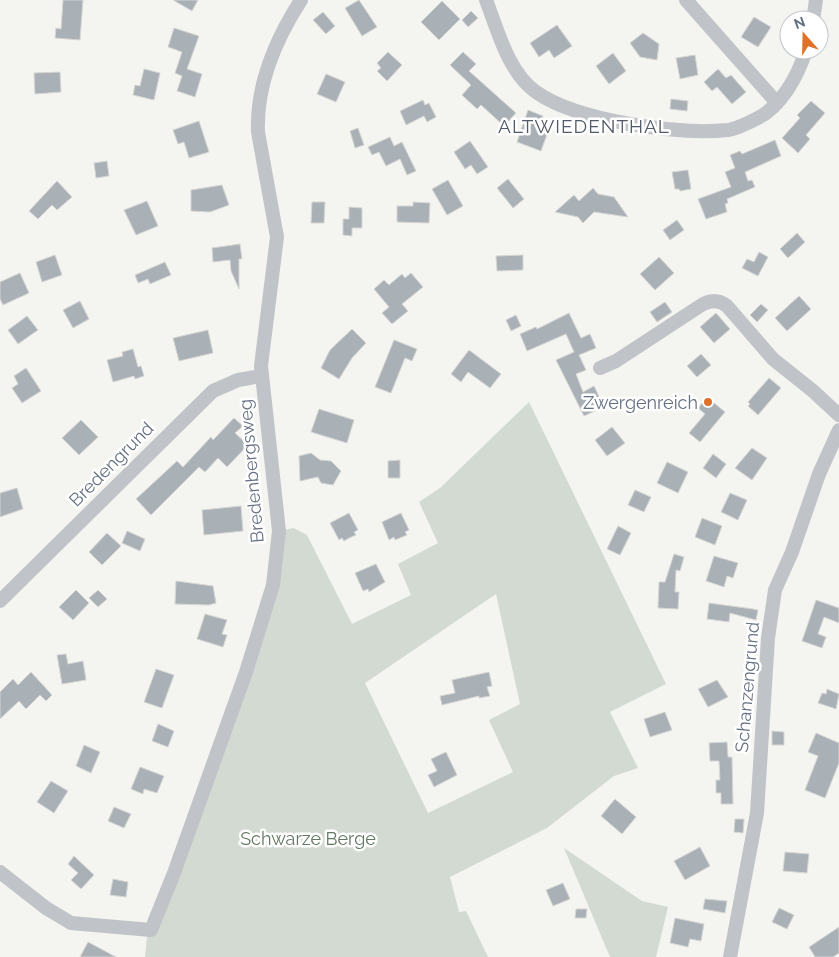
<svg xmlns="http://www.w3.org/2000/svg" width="839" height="957" font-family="Raleway,sans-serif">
<rect width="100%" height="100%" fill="#f4f5f1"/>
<!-- green -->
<g fill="#d3dad1" fill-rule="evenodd">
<path d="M529 402 666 684 610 712 638 768 614 776 547 828 450 877 459 912 466 911 488 957H145L147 937 273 585 279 531 294 528 307 535 352 624 411 595 398 564 438 543 419 502 440 488ZM496 594 520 704 489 720 513 772 428 813 365 683Z"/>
<polygon points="564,848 642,901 668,907 656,957 610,957"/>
</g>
<!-- building -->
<g fill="#a9b0b6" stroke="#d6d6d4">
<polygon points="63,0 83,0 80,40 55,38 56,28 61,29"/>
<polygon points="173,0 198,0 192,11"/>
<polygon points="359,0 377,27 362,36 345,8"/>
<polygon points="442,1 460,19 439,40 421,22"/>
<polygon points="471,11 478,18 468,27 462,20"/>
<polygon points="323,12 335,26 326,34 313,20"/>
<polygon points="754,17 771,27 758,47 741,37"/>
<polygon points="557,25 572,46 554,58 549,50 539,57 530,43"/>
<polygon points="174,28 199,36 187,69 202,74 195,97 177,91 182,76 175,73 182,52 168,47"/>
<polygon points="643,33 659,44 657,60 640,57 630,43"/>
<polygon points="388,52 402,65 387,81 377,71 381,68 377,63"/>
<polygon points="463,52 476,64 469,71 516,113 504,126 481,105 477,109 462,95 471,85 450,65"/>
<polygon points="613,53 626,71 609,84 596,66"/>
<polygon points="695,55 698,75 680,79 676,58"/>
<polygon points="144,69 160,73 154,100 133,95 135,85 140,86"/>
<polygon points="718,69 726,78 731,75 746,92 732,104 717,87 712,91 704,82"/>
<polygon points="60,72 61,92 35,94 34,73"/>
<polygon points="326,74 345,82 336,102 317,94"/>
<polygon points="671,99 688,101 687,111 670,109"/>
<polygon points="423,100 425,105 429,103 436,117 427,122 424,116 406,125 400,111"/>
<polygon points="811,101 825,113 806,135 810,139 798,153 782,138 800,118 797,115"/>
<polygon points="528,110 543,116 540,125 549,129 541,151 517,142"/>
<polygon points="199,121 209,152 189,158 184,142 178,144 173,130"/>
<polygon points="358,128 364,145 355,148 350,131"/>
<polygon points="390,137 394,146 402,142 416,171 407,175 400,159 386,166 379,152 372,155 368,147"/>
<polygon points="775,140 781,156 745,172 748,181 752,180 755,187 727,199 728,203 725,204 727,212 706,219 698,199 731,187 725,172 735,168 730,155 740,151 742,154"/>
<polygon points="470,141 488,167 477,174 471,165 465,169 454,152"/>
<polygon points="107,161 109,176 96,178 94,163"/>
<polygon points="688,170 691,189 680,191 679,189 675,189 672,172"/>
<polygon points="508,179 524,199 513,208 497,188"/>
<polygon points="448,180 463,206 447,215 432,189"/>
<polygon points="57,181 72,197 57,210 52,205 38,219 29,211"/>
<polygon points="222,185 229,205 210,212 191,211 191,190"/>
<polygon points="593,188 598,194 614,197 628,217 594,212 583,223 578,217 555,212 574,195 579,201"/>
<polygon points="147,201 158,226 136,235 124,210"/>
<polygon points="312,202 325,202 324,223 311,223"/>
<polygon points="413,202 430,203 429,223 397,222 397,206 413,206"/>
<polygon points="349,207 362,208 362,228 352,228 352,236 343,235 343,219 349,219"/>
<polygon points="677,220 684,230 670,240 663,230"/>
<polygon points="797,233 805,242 788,258 780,249"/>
<polygon points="240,244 242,259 239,259 239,289 231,271 230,260 213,262 212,248"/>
<polygon points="759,252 768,257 758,276 742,268 747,259 754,262"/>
<polygon points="55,255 62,275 42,282 36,262"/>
<polygon points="523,255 523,270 497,271 496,256"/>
<polygon points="659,257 674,273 655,290 640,274"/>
<polygon points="165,262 171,275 150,284 148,279 138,283 135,275"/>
<polygon points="20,273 29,293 3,305 0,299 0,282"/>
<polygon points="411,273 423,287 402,304 408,311 392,324 382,313 389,307 374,289 384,280 389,285 402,274 405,278"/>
<polygon points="799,296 811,309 787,331 775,318"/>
<polygon points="80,301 89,319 73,328 63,310"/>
<polygon points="665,302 672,312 657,322 650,312"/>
<polygon points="761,304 768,310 757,322 750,315"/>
<polygon points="569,313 581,338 590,334 596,348 579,355 586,370 576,374 583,392 594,386 604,407 584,416 556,360 574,352 566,334 527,351 520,334 536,327 537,329"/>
<polygon points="716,313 730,329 714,343 700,327"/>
<polygon points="516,315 521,326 511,331 506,320"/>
<polygon points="27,316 38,330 18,344 8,330"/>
<polygon points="352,329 366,343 352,358 339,379 321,368 330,350"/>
<polygon points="208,330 213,353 179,361 173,338"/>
<polygon points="394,340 417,349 412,361 405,358 391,393 375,387"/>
<polygon points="133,349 138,367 141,366 144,376 135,379 134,376 113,382 107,360 123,356 122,352"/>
<polygon points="469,350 501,374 490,388 468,372 461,382 451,374"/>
<polygon points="701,354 711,365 697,377 687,366"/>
<polygon points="26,368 41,391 22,403 12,388 18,384 14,376"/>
<polygon points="769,378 781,388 758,415 748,406 750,404 748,402"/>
<polygon points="707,397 725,412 700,442 689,433 705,414 698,408"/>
<polygon points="319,409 354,420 347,443 311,432"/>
<polygon points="234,418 243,426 235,433 248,445 227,467 218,458 205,472 199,467 151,515 136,499 177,461 183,467 211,437 213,440"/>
<polygon points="81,420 98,437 79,455 62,438"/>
<polygon points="612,427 625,443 607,456 595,440"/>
<polygon points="752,448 767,458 752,480 735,468"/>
<polygon points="311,453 320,460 331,461 341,471 333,485 321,483 318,477 300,481 299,456"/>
<polygon points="713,454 726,464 716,478 703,468"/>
<polygon points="400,460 400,478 388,478 388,461"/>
<polygon points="667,462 688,472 678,493 657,483"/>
<polygon points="17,488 23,509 0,517 0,493"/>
<polygon points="635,490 651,497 644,512 628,505"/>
<polygon points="730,493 747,500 738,520 721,512"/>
<polygon points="241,506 243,531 204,535 202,510"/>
<polygon points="349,513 358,530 354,532 356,535 349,538 344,541 342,538 339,540 330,523"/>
<polygon points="401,513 409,530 405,532 407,535 395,540 394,537 389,540 382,522"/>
<polygon points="702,518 722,526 715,545 695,537"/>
<polygon points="618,526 631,533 620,555 607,549"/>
<polygon points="127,531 145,539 140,551 122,543"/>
<polygon points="107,533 121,546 102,565 89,552"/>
<polygon points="674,554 684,557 680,571 676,570 675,592 679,592 678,609 658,608 659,582 665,582"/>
<polygon points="714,556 738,563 733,578 727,576 724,587 706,581"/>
<polygon points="376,564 385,582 369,592 368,589 363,591 355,573"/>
<polygon points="176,581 213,586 216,603 209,605 175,604"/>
<polygon points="76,590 89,603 73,620 59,607"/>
<polygon points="98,590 107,599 98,607 89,598"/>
<polygon points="816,600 839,608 839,623 824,617 818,634 826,637 822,648 802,641"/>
<polygon points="709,603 753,609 758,610 756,620 730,613 729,622 707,619"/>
<polygon points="205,614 227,620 222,634 227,635 223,647 197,639"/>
<polygon points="66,654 68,664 83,661 86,680 62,684 57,655"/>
<polygon points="156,669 174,675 162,708 144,702"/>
<polygon points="31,672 52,695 46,701 40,695 26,709 19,701 0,719 0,692 13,679 18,685"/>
<polygon points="489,672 492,686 487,687 490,696 479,698 479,696 442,705 440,696 455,693 452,680"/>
<polygon points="717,680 728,697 708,707 698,689"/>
<polygon points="827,689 839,694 836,709 818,703 822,693 826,694"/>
<polygon points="665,712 672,730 650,737 644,719"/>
<polygon points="158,724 174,731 168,747 152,741"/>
<polygon points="772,731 784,732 784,745 772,745"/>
<polygon points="816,733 839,743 839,763 825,798 805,790 818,756 808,752"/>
<polygon points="727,742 728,757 732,757 733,804 721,804 721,793 716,793 716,780 720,780 719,761 710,761 709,743"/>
<polygon points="84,745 100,752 91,773 76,766"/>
<polygon points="446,752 457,775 434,787 428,775 437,771 431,759"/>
<polygon points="140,767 164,776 157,793 144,789 143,794 131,789"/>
<polygon points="51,781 68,791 54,813 37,802"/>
<polygon points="615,799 636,817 622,834 601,816"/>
<polygon points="114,807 131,814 124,828 108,821"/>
<polygon points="735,819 744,819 743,833 734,832"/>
<polygon points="700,847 710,866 685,880 674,861"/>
<polygon points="785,852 809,854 807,873 783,871"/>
<polygon points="74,856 94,875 81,889 71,880 78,873 68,864"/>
<polygon points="113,879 128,882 126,897 110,895"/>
<polygon points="563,883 570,899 553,906 546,890"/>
<polygon points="705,899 727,901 725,913 703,909"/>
<polygon points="779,908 794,915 787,929 772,922"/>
<polygon points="576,909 587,909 586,918 575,918"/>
<polygon points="675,918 704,924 701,941 690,939 688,947 670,943"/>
<polygon points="839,927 839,953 833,957 815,957 809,947"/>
<polygon points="88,942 116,957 80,957"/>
</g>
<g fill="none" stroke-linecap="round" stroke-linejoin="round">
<!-- minor -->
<g stroke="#c0c3c7" stroke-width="14">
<path d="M486 0C498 31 508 72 536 92 577 121 678 135 728 130 736 129 748 123 756 119 781 107 798 76 806 50"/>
<polyline points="686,0 777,103"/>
<polyline points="813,20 816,0"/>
<path d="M600 368 616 361 700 306C709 300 718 299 727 306L773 359 813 391 839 415"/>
<polyline points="0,601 213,391 238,380 261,376"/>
<path d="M0 872 46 908 71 923 151 930 174 873 246 672 273 585 279 531 261 366 277 237 258 132C256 85 276 39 301 0"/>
<polyline points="730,957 757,813 768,638 775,590 792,552 819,474 839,430"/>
</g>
</g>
<!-- markers -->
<circle fill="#df7128" stroke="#fff" stroke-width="2" cx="708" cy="402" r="5"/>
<g text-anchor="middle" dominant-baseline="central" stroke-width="5" stroke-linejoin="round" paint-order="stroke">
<!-- poi labels -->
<g font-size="18" fill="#657082" stroke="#fff" text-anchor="end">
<text x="698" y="402">Zwergenreich</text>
</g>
<!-- street labels -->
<g font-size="18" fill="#657082" stroke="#fff">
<text transform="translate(111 464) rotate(-45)">Bredengrund</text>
<text transform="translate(251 471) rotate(-95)">Bredenbergsweg</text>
<text transform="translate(747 687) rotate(-85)">Schanzengrund</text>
</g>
<!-- park labels -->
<g font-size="18" fill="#647963" stroke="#fff">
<text x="308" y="838">Schwarze Berge</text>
</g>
<!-- neighbourhood labels -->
<g font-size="19" letter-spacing="1" fill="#525b67" stroke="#fff">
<text x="584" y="126">ALTWIEDENTHAL</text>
</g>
</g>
<!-- north arrow -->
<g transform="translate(804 35) rotate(340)"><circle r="24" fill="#ffffff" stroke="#c1c6cd"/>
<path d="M0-4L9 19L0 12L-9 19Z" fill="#df7128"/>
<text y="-8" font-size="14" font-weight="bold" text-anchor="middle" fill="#657082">N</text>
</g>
</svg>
